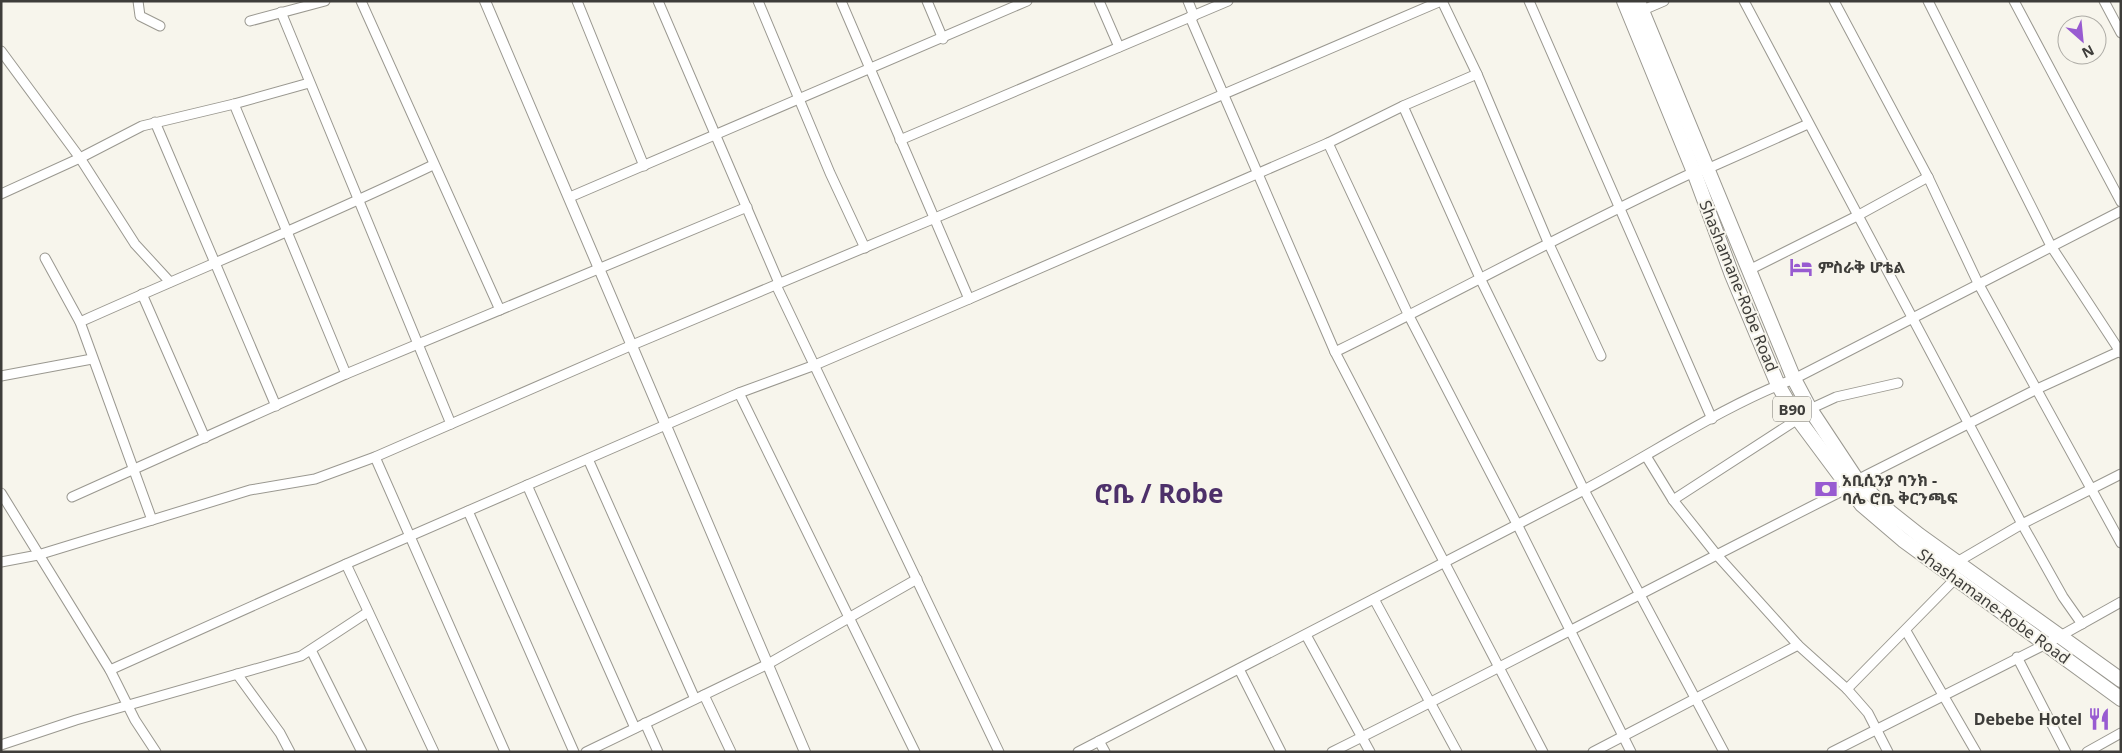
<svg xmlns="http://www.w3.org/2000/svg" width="2122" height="753" font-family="'Noto Sans','Noto Sans Ethiopic',sans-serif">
<rect width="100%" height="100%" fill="#f7f5ec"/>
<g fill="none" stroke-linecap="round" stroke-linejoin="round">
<defs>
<g id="minor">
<polyline points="138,1 140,16 160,26"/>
<polyline points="361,1 500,310"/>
<polyline points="577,1 644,166"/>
<polyline points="658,1 779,283"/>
<polyline points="758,1 830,173 865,248"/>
<polyline points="841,1 969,299"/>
<polyline points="927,1 943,39"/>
<polyline points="1099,1 1119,47"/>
<polyline points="1188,1 1194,16"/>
<polyline points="1442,1 1477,74 1548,242 1601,356"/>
<polyline points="1529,1 1712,419"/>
<polyline points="1744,1 2022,524 2063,597 2082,624"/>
<polyline points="1834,1 1928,177 1978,283 2121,543"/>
<polyline points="1928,1 2051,246 2121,353"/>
<polyline points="2014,1 2121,202"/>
<polyline points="2104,1 2121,33"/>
<polyline points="1643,10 1664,1"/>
<polyline points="281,12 451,424"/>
<polyline points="1190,17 1335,352 1543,752"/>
<polyline points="250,21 325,1"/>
<polyline points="1,51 80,158 135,244 170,282"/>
<polyline points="234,104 346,374"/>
<polyline points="1403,106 1480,278 1584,490 1724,752"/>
<polyline points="155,122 276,406"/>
<polyline points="900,140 1228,1"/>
<polyline points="1328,143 1409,316 1517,524 1631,752"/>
<polyline points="1,194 80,158 142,126 234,104 309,83"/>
<polyline points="570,197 1027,1"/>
<polyline points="45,258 80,322 152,520"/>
<polyline points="1749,270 1857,216 1928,177"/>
<polyline points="776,285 999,752"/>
<polyline points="142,294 205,438"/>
<path d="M80 322C198 269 317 221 433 165"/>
<path d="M1335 352C1456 293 1573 228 1694 172L1707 169 1808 124"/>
<polyline points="1,376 92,359"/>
<polyline points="739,393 915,752"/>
<polyline points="1810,409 1836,397 1898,383"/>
<polyline points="1646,456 1673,500 1716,554 1798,645 1847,689 1868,713 1888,752"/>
<polyline points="375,457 505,752"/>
<polyline points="588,459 695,699"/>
<polyline points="1857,480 2037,389 2120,351"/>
<polyline points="527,485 635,728"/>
<polyline points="1,493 110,670 135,720 156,752"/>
<polyline points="72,497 346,374 747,207"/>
<polyline points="1673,500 1798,419"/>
<polyline points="468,511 574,752"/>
<polyline points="1,562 38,555 250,490 315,479 375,457 630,346 935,218 1441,1"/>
<polyline points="1957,562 2022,524 2121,474"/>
<polyline points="346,564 434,752"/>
<polyline points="1374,599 1457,752"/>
<polyline points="1906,631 1976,752"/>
<polyline points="1306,635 1370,752"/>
<polyline points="311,650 362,752"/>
<polyline points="2017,657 2066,752"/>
<polyline points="1239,669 1281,752"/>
<polyline points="110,670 346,564 739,393 815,365 969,299 1328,143 1403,106 1477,74"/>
<polyline points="237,674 280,733 290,752"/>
<polyline points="1847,689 1956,578"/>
<polyline points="704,695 731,752"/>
<polyline points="645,723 658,752"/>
<polyline points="1099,741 1105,752"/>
<polyline points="1,745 76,720 301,656 368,612"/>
<polyline points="586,752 768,664 917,579"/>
<path d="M1078 752C1247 665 1415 578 1582 491 1651 455 1722 406 1794 379L2121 211"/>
<path d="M1332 752C1505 666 1675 575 1848 488"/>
<polyline points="1593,752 1798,645"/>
<polyline points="1832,752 2046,644 2121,602"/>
<polyline points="2087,752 2121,733"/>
</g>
<polyline id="tertiary" points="485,1 805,752"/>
<g id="primary">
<polyline points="1624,1 1694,172 1732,275 1778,385 1798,419 1862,505 1903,540 2121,699"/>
<polyline points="1638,1 1794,379 1810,409 1857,480 1890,512 1919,535 2121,680"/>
</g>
</defs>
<!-- minor casing -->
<use href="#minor" stroke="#9a9890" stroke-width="11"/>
<!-- tertiary casing -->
<use href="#tertiary" stroke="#9a9890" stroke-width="12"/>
<!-- primary casing -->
<use href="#primary" stroke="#9a9890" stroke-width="16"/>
<!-- minor -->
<use href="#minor" stroke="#fff" stroke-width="9"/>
<!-- tertiary -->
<use href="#tertiary" stroke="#fff" stroke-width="10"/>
<!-- primary -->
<use href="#primary" stroke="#fff" stroke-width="14"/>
</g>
<!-- icons -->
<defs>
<symbol id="hotel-bare" viewBox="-9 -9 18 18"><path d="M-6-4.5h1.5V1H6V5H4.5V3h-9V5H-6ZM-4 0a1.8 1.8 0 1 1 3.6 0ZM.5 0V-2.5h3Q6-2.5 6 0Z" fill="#985bd1" stroke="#f7f5ec" stroke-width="2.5" paint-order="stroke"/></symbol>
<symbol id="bank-bare" viewBox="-9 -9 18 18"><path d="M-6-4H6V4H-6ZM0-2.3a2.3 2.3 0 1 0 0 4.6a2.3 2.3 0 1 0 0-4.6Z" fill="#985bd1" stroke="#f7f5ec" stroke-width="2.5" paint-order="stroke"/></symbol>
<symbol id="restaurant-bare" viewBox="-9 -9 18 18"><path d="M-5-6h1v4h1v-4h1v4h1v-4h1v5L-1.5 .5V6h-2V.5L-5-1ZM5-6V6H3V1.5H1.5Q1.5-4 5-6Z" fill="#985bd1" stroke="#f7f5ec" stroke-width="2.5" paint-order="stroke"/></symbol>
</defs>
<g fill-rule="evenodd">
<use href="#hotel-bare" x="1785" y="251" width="32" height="32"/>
<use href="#bank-bare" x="1810" y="473" width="32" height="32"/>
<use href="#restaurant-bare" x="2083" y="703" width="32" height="32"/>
</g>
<g text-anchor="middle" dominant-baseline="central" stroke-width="4" stroke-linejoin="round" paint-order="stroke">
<!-- shield labels -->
<rect fill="#f7f5ec" stroke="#76746f" stroke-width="1" x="1773" y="396.5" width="38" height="25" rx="4"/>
<g font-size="15" font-weight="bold" fill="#3e3d3a">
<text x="1792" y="409">B90</text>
</g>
<!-- poi labels -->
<g font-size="16" font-weight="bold" fill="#3e3d3a" stroke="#f7f5ec" text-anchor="start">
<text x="1818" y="267">ምስራቅ ሆቴል</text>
<text x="1842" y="480">አቢሲንያ ባንክ -<tspan x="1842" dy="18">ባሌ ሮቤ ቅርንጫፍ</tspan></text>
<text x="2082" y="719" text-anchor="end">Debebe Hotel</text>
</g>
<!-- street labels -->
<g font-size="16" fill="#3e3d3a" stroke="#f7f5ec">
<text transform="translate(1739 286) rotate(68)">Shashamane-Robe Road</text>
<text transform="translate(1994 606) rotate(36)">Shashamane-Robe Road</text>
</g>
<!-- town labels -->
<g font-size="26" font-weight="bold" fill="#4d306a" stroke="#f7f5ec">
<text x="1159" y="493">ሮቤ / Robe</text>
</g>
</g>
<!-- border -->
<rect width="2122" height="753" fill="none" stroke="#3e3d3a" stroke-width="5"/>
<!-- north arrow -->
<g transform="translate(2082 40) rotate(153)"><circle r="24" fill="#f7f5ec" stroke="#adaba5"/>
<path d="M0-4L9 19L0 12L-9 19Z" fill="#985bd1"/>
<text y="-8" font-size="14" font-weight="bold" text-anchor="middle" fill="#3e3d3a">N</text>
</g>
</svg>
